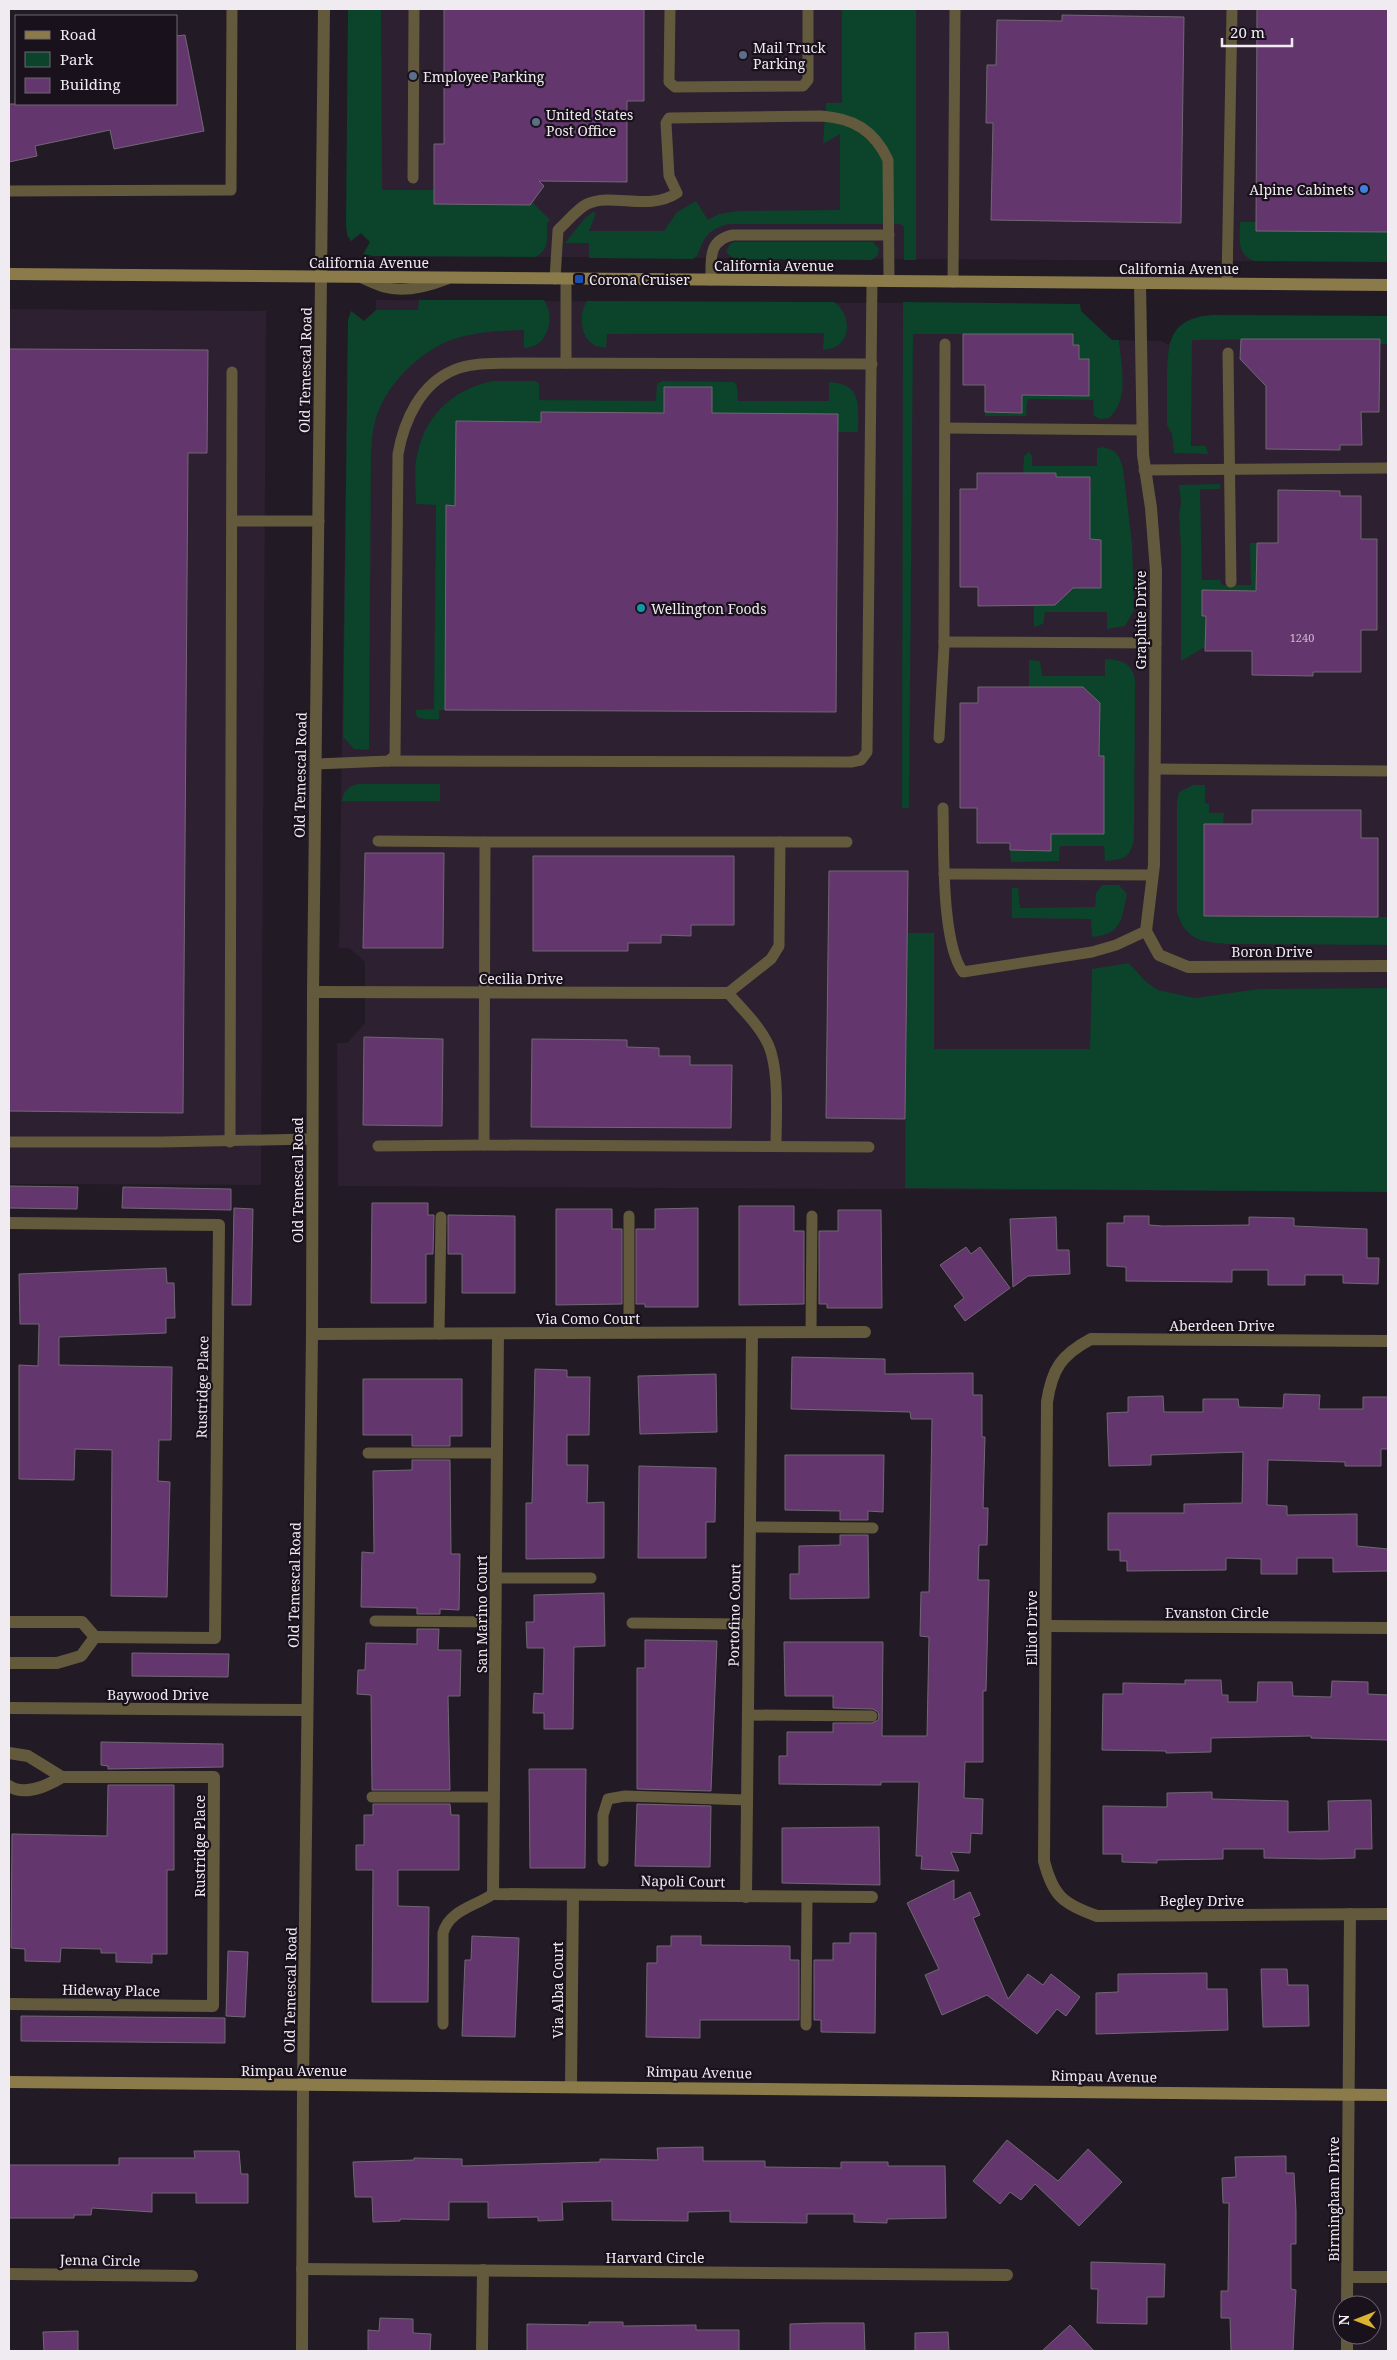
<svg xmlns="http://www.w3.org/2000/svg" width="1397" height="2360" font-family="'Noto Serif',serif">
<rect width="100%" height="100%" fill="#221a25"/>
<!-- built -->
<g fill="#2d2030">
<polygon points="348,9 1388,9 1388,262 373,256 363,254 370,242 361,233 351,241 347,235"/>
<polygon points="376,300 1080,304 1081,311 1112,340 1162,341 1168,345 1182,325 1201,316 1388,316 1388,1192 338,1186 337,1043 347,1043 365,1023 365,962 349,948 339,948 348,320 351,311 364,321 376,310"/>
<polygon points="9,309 266,311 261,1185 9,1184"/>
</g>
<!-- green -->
<g fill="#0b432b">
<path d="M348 9H381L382 190H434V204L530 205 532 202 550 220 547 223C547 237 550 250 535 257L373 256 363 254 370 242 361 233 351 241 347 235 346 223Z"/>
<path d="M842 9H916V260H904V227L900 224H728C707 230 704 238 697 256L693 259 589 258V243H565L584 219 593 212 596 213 589 231H664L677 212 696 201 708 220 719 214 738 211 840 210V134L823 144 826 103H842Z"/>
<path d="M1240 222H1256V231L1388 232V262L1254 261C1236 254 1240 238 1240 222Z"/>
<polygon points="734,242 873,242 879,249 878,255 872,260 734,259 726,252 730,244"/>
<path d="M419 300H544C556 317 548 348 524 348V330C498 331 468 332 444 343 414 357 383 389 375 422 372 432 372 443 371 453L369 750 354 749 343 737 348 320 351 311 364 321 376 310H418Z"/>
<path d="M587 301 834 302C848 311 854 337 835 347 832 349 827 349 823 350L824 333 607 334 606 348C603 347 597 347 594 345 579 337 579 312 587 301Z"/>
<path d="M903 302 1080 304 1081 311 1112 340H1119C1121 366 1130 399 1109 418L1100 419 1094 416 1093 400 1029 399 1027 402 1026 416H985V412L1021 413 1022 395 1079 359V346L1073 345 1059 334H913L909 808H902Z"/>
<path d="M1211 315 1388 316V344H1380L1379 339 1192 340 1191 446H1206L1208 454 1174 453 1172 434 1167 425C1167 408 1167 391 1167 374 1168 339 1171 319 1211 315Z"/>
<path d="M492 381H534L539 383V400L656 401 657 384 662 381 734 382 737 386 738 401H829V382C863 384 858 405 858 432H838L837 414 542 412 541 422 456 421 455 506H446L445 710H439V719H424L417 717 415 710 434 709 436 505 416 504C416 490 414 475 416 461 423 417 450 391 492 381Z"/>
<path d="M1101 447C1117 450 1118 453 1123 468L1132 544 1134 610 1125 626 1107 629V612H1045L1043 624 1034 627V605H1055L1073 588H1101V540L1090 539 1086 490H1091V477H1056L1055 473H1023L1024 456 1029 452 1032 456V466H1097V449Z"/>
<polygon points="1220,484 1220,488 1218,489 1200,489 1202,580 1220,580 1222,585 1251,585 1250,543 1257,543 1256,591 1202,590 1202,616 1206,616 1205,647 1181,661 1181,549 1179,516 1181,503 1179,485"/>
<path d="M1105 659C1121 660 1132 662 1135 680L1134 839C1130 859 1124 859 1105 861L1104 846H1060L1059 861 1011 862 1010 850 1051 851V834H1104V756H1099L1100 703 1083 687H1029V660L1040 661 1042 676H1105Z"/>
<path d="M358 784H440V801H342C343 791 349 786 358 784Z"/>
<path d="M1193 785H1205V803L1209 804V813H1224L1223 824 1205 825V916L1388 917V945L1227 944C1202 942 1186 940 1177 913V802L1179 792Z"/>
<path d="M1102 885H1119L1127 894C1121 921 1122 934 1092 937L1091 919 1012 918V888H1018L1020 908 1095 907 1096 893Z"/>
<polygon points="907,933 934,933 934,1049 1090,1049 1092,969 1129,963 1145,981 1158,990 1195,998 1259,989 1388,988 1388,1192 905,1188"/>
</g>
<!-- building -->
<g fill="#63376d" stroke="#726775">
<polygon points="444,9 644,9 644,101 627,101 627,182 539,181 544,186 530,205 434,204 434,144 444,144"/>
<polygon points="1257,9 1388,9 1388,232 1256,231"/>
<polygon points="1062,15 1184,17 1181,223 991,220 993,123 986,123 987,65 996,65 997,20 1062,21"/>
<polygon points="185,35 204,131 114,149 110,130 35,146 37,156 9,162 9,104 176,104 176,36"/>
<polygon points="963,334 1073,334 1073,345 1079,345 1079,359 1089,359 1089,396 1022,395 1022,413 985,412 985,385 963,385"/>
<polygon points="1241,339 1380,339 1379,412 1361,412 1362,445 1340,445 1340,450 1266,449 1266,386 1240,359"/>
<polygon points="9,349 208,350 207,453 188,453 183,1113 9,1111"/>
<polygon points="664,387 712,387 712,413 838,414 836,712 445,710 446,505 455,506 456,421 541,422 541,412 664,413"/>
<polygon points="977,473 1056,473 1056,477 1090,477 1090,539 1101,540 1101,588 1073,588 1055,605 978,606 978,587 960,587 960,489 977,489"/>
<polygon points="1278,490 1340,491 1340,496 1361,496 1361,539 1377,539 1377,630 1361,630 1361,672 1313,672 1313,676 1252,675 1252,651 1205,651 1206,616 1202,616 1202,590 1256,591 1257,543 1278,543"/>
<polygon points="978,687 1083,687 1100,703 1099,756 1104,756 1104,834 1051,834 1051,851 1010,850 1010,843 977,843 977,808 960,808 960,703 978,703"/>
<polygon points="1252,810 1361,810 1361,838 1378,838 1378,917 1204,916 1204,824 1252,824"/>
<polygon points="365,853 444,853 443,948 363,948"/>
<polygon points="533,856 734,856 734,925 691,925 691,936 661,935 661,943 628,943 628,951 533,951"/>
<polygon points="829,871 908,871 905,1119 826,1118"/>
<polygon points="364,1037 443,1039 442,1126 363,1125"/>
<polygon points="532,1039 627,1040 627,1047 659,1048 659,1056 690,1056 690,1065 732,1065 731,1128 531,1127"/>
<polygon points="9,1186 78,1187 77,1209 9,1208"/>
<polygon points="123,1187 231,1189 231,1210 122,1208"/>
<polygon points="372,1203 428,1203 428,1215 434,1215 433,1254 426,1254 426,1303 371,1303"/>
<polygon points="739,1206 794,1206 794,1231 804,1231 804,1304 739,1305"/>
<polygon points="234,1208 253,1209 251,1305 232,1305"/>
<polygon points="698,1208 698,1307 645,1307 645,1304 636,1304 636,1229 655,1229 655,1209"/>
<polygon points="556,1209 612,1209 612,1229 622,1229 622,1304 556,1305"/>
<polygon points="838,1210 881,1210 882,1308 827,1308 827,1304 819,1304 819,1231 838,1231"/>
<polygon points="448,1215 515,1216 515,1293 462,1293 462,1254 448,1254"/>
<polygon points="1124,1216 1149,1216 1149,1225 1163,1226 1249,1225 1249,1217 1294,1218 1294,1226 1367,1229 1367,1258 1379,1258 1378,1284 1343,1283 1343,1275 1305,1275 1305,1285 1268,1285 1268,1270 1232,1270 1232,1282 1126,1281 1126,1267 1107,1266 1107,1223 1124,1223"/>
<polygon points="1056,1217 1057,1250 1069,1250 1070,1274 1028,1276 1013,1287 1010,1219"/>
<polygon points="966,1247 971,1254 980,1247 1010,1288 965,1321 954,1306 964,1298 940,1265"/>
<polygon points="166,1268 167,1283 174,1283 175,1318 166,1318 166,1333 59,1337 59,1365 172,1367 171,1440 159,1440 158,1481 170,1482 167,1597 111,1596 112,1450 75,1449 74,1480 19,1479 19,1365 38,1366 39,1324 20,1324 19,1274"/>
<polygon points="792,1357 885,1359 885,1374 973,1373 973,1395 982,1395 982,1437 985,1437 983,1508 988,1508 987,1545 979,1545 978,1580 989,1580 986,1691 983,1691 983,1762 965,1762 964,1798 983,1799 982,1834 971,1833 970,1853 951,1852 959,1871 921,1869 922,1856 916,1856 919,1782 881,1782 881,1785 779,1784 779,1756 787,1756 787,1732 833,1732 833,1723 872,1723 878,1720 879,1717 878,1712 873,1709 833,1708 833,1696 785,1696 784,1642 883,1642 882,1736 927,1736 929,1637 920,1636 921,1592 929,1592 932,1419 911,1419 910,1412 791,1409"/>
<polygon points="535,1369 567,1370 567,1377 590,1377 589,1435 567,1435 567,1465 588,1465 587,1503 604,1502 604,1558 526,1559 526,1503 532,1503"/>
<polygon points="716,1374 717,1432 640,1434 638,1376"/>
<polygon points="363,1379 462,1379 462,1436 450,1436 450,1446 412,1446 412,1435 363,1435"/>
<polygon points="1284,1394 1320,1395 1319,1409 1363,1409 1363,1397 1388,1397 1388,1449 1381,1449 1381,1466 1345,1466 1345,1462 1268,1460 1267,1505 1287,1506 1287,1515 1357,1514 1357,1546 1388,1549 1388,1571 1333,1572 1333,1558 1297,1558 1297,1574 1261,1574 1261,1559 1226,1558 1226,1570 1127,1571 1127,1561 1120,1561 1120,1550 1108,1550 1108,1513 1184,1513 1184,1504 1242,1503 1243,1452 1151,1455 1151,1465 1109,1466 1107,1413 1128,1412 1128,1397 1163,1396 1164,1412 1203,1412 1203,1399 1238,1399 1239,1407 1283,1408"/>
<polygon points="785,1455 884,1455 883,1512 868,1511 868,1520 840,1520 840,1511 785,1510"/>
<polygon points="412,1460 450,1460 451,1554 460,1554 459,1610 440,1609 440,1614 417,1614 417,1608 361,1607 362,1552 374,1553 373,1471 412,1470"/>
<polygon points="639,1466 716,1468 715,1522 706,1522 706,1558 638,1558"/>
<polygon points="840,1535 868,1535 869,1598 790,1599 790,1574 799,1574 799,1546 840,1545"/>
<polygon points="604,1593 605,1646 574,1647 573,1729 544,1729 544,1713 533,1713 534,1693 543,1694 544,1648 527,1648 526,1622 534,1622 534,1595"/>
<polygon points="417,1629 439,1629 438,1650 461,1650 460,1696 448,1696 450,1790 372,1790 371,1695 357,1694 358,1670 365,1670 366,1643 417,1644"/>
<polygon points="645,1640 717,1641 711,1791 637,1789 637,1668 645,1668"/>
<polygon points="132,1653 229,1654 228,1677 132,1676"/>
<polygon points="1185,1680 1221,1680 1222,1695 1228,1695 1228,1702 1257,1702 1258,1682 1292,1682 1293,1696 1331,1697 1332,1681 1368,1682 1368,1694 1388,1695 1388,1740 1311,1738 1311,1736 1211,1738 1211,1752 1166,1753 1166,1751 1102,1750 1103,1694 1123,1694 1123,1683 1185,1684"/>
<polygon points="101,1742 223,1744 223,1767 108,1769 108,1766 101,1765"/>
<polygon points="529,1769 586,1769 585,1868 530,1868"/>
<polygon points="108,1785 174,1785 174,1870 167,1870 167,1954 152,1954 152,1963 116,1962 116,1953 101,1953 101,1949 61,1948 60,1962 25,1961 25,1949 11,1948 12,1834 107,1836"/>
<polygon points="1212,1792 1212,1799 1288,1801 1288,1832 1329,1831 1328,1801 1371,1800 1372,1849 1355,1849 1355,1858 1322,1859 1264,1858 1264,1849 1223,1849 1223,1859 1157,1860 1157,1863 1122,1862 1122,1854 1103,1854 1103,1806 1167,1807 1167,1793"/>
<polygon points="373,1804 450,1804 451,1815 459,1815 459,1870 398,1870 398,1906 429,1907 428,2002 372,2002 373,1870 356,1870 356,1845 364,1845 364,1815 373,1815"/>
<polygon points="637,1804 711,1806 710,1867 635,1866"/>
<polygon points="879,1827 880,1885 782,1883 782,1828"/>
<polygon points="954,1880 954,1900 970,1892 980,1915 973,1918 1008,1999 1028,1974 1043,1985 1051,1974 1080,1997 1066,2016 1057,2009 1037,2034 987,1995 942,2015 925,1975 939,1969 907,1903"/>
<polygon points="850,1933 876,1933 875,2033 821,2032 821,2020 814,2020 814,1960 833,1960 833,1943 850,1943"/>
<polygon points="472,1936 519,1938 515,2037 462,2036 465,1960 471,1960"/>
<polygon points="671,1936 701,1936 701,1945 790,1946 790,1960 799,1960 799,2020 700,2020 700,2038 646,2037 647,1963 657,1963 657,1946 671,1946"/>
<polygon points="228,1951 248,1952 245,2017 226,2016"/>
<polygon points="1261,1969 1287,1969 1288,1985 1308,1985 1309,2026 1263,2027"/>
<polygon points="1207,1973 1207,1989 1227,1989 1228,2030 1096,2034 1096,1993 1118,1992 1118,1974"/>
<polygon points="21,2016 225,2018 225,2043 21,2041"/>
<polygon points="1007,2140 1058,2181 1088,2149 1122,2182 1079,2226 1035,2184 1021,2200 1010,2192 1000,2204 973,2181"/>
<polygon points="703,2147 703,2161 765,2161 765,2167 841,2168 841,2162 888,2162 888,2166 945,2166 946,2218 887,2219 887,2223 854,2222 854,2214 807,2214 807,2223 730,2222 730,2211 688,2212 688,2221 612,2220 612,2201 562,2202 563,2220 538,2221 538,2217 488,2218 488,2202 449,2202 449,2220 400,2219 400,2221 373,2222 372,2197 355,2197 353,2162 414,2160 414,2158 462,2159 462,2166 600,2162 600,2159 658,2160 657,2148"/>
<polygon points="194,2151 239,2151 241,2174 248,2174 248,2203 196,2203 196,2193 152,2193 152,2212 92,2208 91,2215 74,2215 74,2218 9,2218 9,2165 119,2165 119,2158 195,2158"/>
<polygon points="1286,2156 1286,2173 1294,2173 1296,2211 1296,2244 1291,2244 1291,2289 1296,2290 1293,2351 1231,2351 1230,2318 1221,2318 1221,2291 1228,2291 1229,2203 1223,2203 1222,2178 1236,2177 1235,2157"/>
<polygon points="1091,2262 1165,2264 1164,2297 1147,2297 1147,2324 1097,2323 1098,2289 1091,2289"/>
<polygon points="380,2318 413,2319 413,2333 431,2334 430,2351 368,2351 368,2330 379,2331"/>
<polygon points="589,2322 623,2322 623,2326 696,2325 696,2330 739,2330 739,2351 527,2351 527,2324 589,2325"/>
<polygon points="823,2323 864,2323 865,2351 790,2351 790,2324"/>
<polygon points="1070,2325 1094,2351 1042,2351"/>
<polygon points="78,2331 78,2351 44,2351 43,2332"/>
<polygon points="948,2332 949,2351 915,2351 915,2333"/>
</g>
<g fill="none" stroke-linecap="round" stroke-linejoin="round">
<!-- service -->
<g stroke="#63593c" stroke-width="11">
<polyline points="670,9 669,82 675,87 803,86 808,80 808,9"/>
<polyline points="413,178 414,9"/>
<polyline points="9,191 231,190 232,9"/>
<path d="M362 278C369 281 377 285 384 287 405 293 429 286 447 279"/>
<path d="M555 279 558 230C567 222 577 209 587 204 613 192 648 212 677 193L669 176 666 123 669 118 821 116C853 118 874 130 888 160L889 281"/>
<polyline points="566,279 566,363"/>
<path d="M711 280C711 259 708 240 733 235H889"/>
<polyline points="953,282 955,9"/>
<polyline points="1227,283 1232,9"/>
<polyline points="1228,353 1231,582"/>
<polyline points="945,428 1142,430"/>
<polyline points="1144,470 1388,468"/>
<polyline points="232,521 319,521"/>
<polyline points="944,642 1156,643"/>
<polyline points="939,738 944,647 945,344"/>
<polyline points="388,761 851,762 861,760 867,752 872,281"/>
<path d="M316 764 388 761 395 756 398 454C404 421 420 384 454 370 472 362 495 364 515 363L872 364"/>
<polyline points="1155,769 1388,771"/>
<path d="M943 808C944 847 941 942 963 972L1092 952 1116 945 1146 931"/>
<polyline points="378,841 485,842"/>
<polyline points="847,842 485,842 484,1145 869,1147"/>
<polyline points="944,874 1153,875"/>
<polyline points="9,1142 162,1142 312,1139"/>
<polyline points="230,1142 232,372"/>
<polyline points="378,1146 484,1145"/>
<path d="M776 1146C776 1118 780 1067 767 1042 758 1024 742 1009 728 993L771 959 779 946 780 842"/>
<polyline points="629,1216 629,1333"/>
<polyline points="811,1332 812,1216"/>
<polyline points="439,1334 441,1217"/>
<polyline points="368,1453 497,1453"/>
<polyline points="750,1527 873,1528"/>
<polyline points="496,1578 591,1578"/>
<polyline points="375,1621 496,1622"/>
<polyline points="632,1623 748,1624"/>
<polyline points="748,1715 872,1716"/>
<polyline points="372,1797 494,1797"/>
<polyline points="603,1861 603,1815 608,1799 625,1796 747,1800"/>
<path d="M443 2024V1933C449 1910 476 1906 493 1894"/>
<polyline points="806,2025 807,1897"/>
</g>
<!-- minor -->
<g stroke="#63593c" stroke-width="12">
<polyline points="1140,283 1143,455 1151,508 1156,571 1154,865 1146,931 1159,955 1188,967 1388,966"/>
<polyline points="313,992 728,993"/>
<polyline points="9,1223 219,1225 215,1638 95,1637"/>
<polyline points="312,1334 865,1332"/>
<polyline points="498,1334 493,1894 872,1897"/>
<path d="M1388 1341 1091 1339C1061 1355 1052 1369 1047 1402L1044 1861C1053 1896 1063 1904 1097 1916L1388 1914"/>
<polyline points="9,1622 82,1622 95,1637 81,1656 57,1663 9,1663"/>
<polyline points="1046,1626 1388,1628"/>
<polyline points="9,1708 307,1710"/>
<path d="M9 1753 28 1756 62 1777C47 1786 24 1796 9 1786"/>
<polyline points="746,1897 752,1333"/>
<polyline points="9,2004 213,2006 214,1777 62,1777"/>
<polyline points="571,2086 573,1895"/>
<polyline points="302,2269 1007,2275"/>
<polyline points="9,2274 192,2276"/>
<polyline points="1348,2277 1388,2277"/>
<polyline points="1347,2305 1350,1914"/>
<polyline points="482,2351 483,2270"/>
<polyline points="1347,2351 1347,2335"/>
</g>
<!-- tertiary -->
<polyline stroke="#63593c" stroke-width="12" points="302,2351 303,2085 312,1334 313,992 324,9"/>
<!-- secondary -->
<g stroke="#8b7b4b" stroke-width="12">
<polyline points="9,274 1388,285"/>
<polyline points="9,2082 1388,2095"/>
</g>
</g>
<!-- markers -->
<g fill="#5c6f8a" stroke="#19111b" stroke-width="2">
<circle cx="743" cy="55" r="5"/>
<circle cx="413" cy="76" r="5"/>
<circle cx="536" cy="122" r="5"/>
</g>
<circle fill="#3f7fe0" stroke="#19111b" stroke-width="2" cx="1364" cy="189" r="5"/>
<rect fill="#1a4fb4" stroke="#19111b" stroke-width="2" x="574" y="274" width="10" height="10" rx="2.5"/>
<circle fill="#0f9aa8" stroke="#19111b" stroke-width="2" cx="641" cy="608" r="5"/>
<g text-anchor="middle" dominant-baseline="central" stroke-width="4.5" stroke-linejoin="round" paint-order="stroke">
<!-- number labels -->
<g font-size="11" fill="#cdbdd0">
<text x="1302" y="637">1240</text>
</g>
<!-- poi labels -->
<g font-size="14" fill="#f0eaf1" stroke="#19111b" text-anchor="start">
<text x="753" y="47">Mail Truck<tspan x="753" dy="16">Parking</tspan></text>
<text x="423" y="76">Employee Parking</text>
<text x="546" y="114">United States<tspan x="546" dy="16">Post Office</tspan></text>
<text x="1354" y="189" text-anchor="end">Alpine Cabinets</text>
<text x="589" y="279">Corona Cruiser</text>
<text x="651" y="608">Wellington Foods</text>
</g>
<!-- street labels -->
<g font-size="14" fill="#f0eaf1" stroke="#19111b">
<text x="369" y="262">California Avenue</text>
<text x="774" y="265">California Avenue</text>
<text x="1179" y="268">California Avenue</text>
<text transform="translate(305 370) rotate(-89)">Old Temescal Road</text>
<text transform="translate(1140 620) rotate(-90)">Graphite Drive</text>
<text transform="translate(300 775) rotate(-89)">Old Temescal Road</text>
<text x="1272" y="951">Boron Drive</text>
<text x="521" y="978">Cecilia Drive</text>
<text transform="translate(297 1180) rotate(-90)">Old Temescal Road</text>
<text x="588" y="1318">Via Como Court</text>
<text x="1222" y="1325">Aberdeen Drive</text>
<text transform="translate(202 1387) rotate(-89)">Rustridge Place</text>
<text transform="translate(294 1585) rotate(-89)">Old Temescal Road</text>
<text x="1217" y="1612">Evanston Circle</text>
<text transform="translate(481 1614) rotate(-90)">San Marino Court</text>
<text transform="translate(734 1615) rotate(-89)">Portofino Court</text>
<text transform="translate(1031 1628) rotate(-90)">Elliot Drive</text>
<text x="158" y="1694">Baywood Drive</text>
<text transform="translate(199 1846) rotate(-90)">Rustridge Place</text>
<text transform="translate(683 1881) rotate(1)">Napoli Court</text>
<text x="1202" y="1900">Begley Drive</text>
<text transform="translate(111 1990) rotate(1)">Hideway Place</text>
<text transform="translate(290 1990) rotate(-89)">Old Temescal Road</text>
<text transform="translate(557 1990) rotate(-90)">Via Alba Court</text>
<text x="294" y="2070">Rimpau Avenue</text>
<text transform="translate(699 2072) rotate(1)">Rimpau Avenue</text>
<text transform="translate(1104 2076) rotate(1)">Rimpau Avenue</text>
<text transform="translate(1333 2199) rotate(-90)">Birmingham Drive</text>
<text x="655" y="2257">Harvard Circle</text>
<text transform="translate(100 2260) rotate(1)">Jenna Circle</text>
</g>
</g>
<!-- border -->
<rect width="1397" height="2360" fill="none" stroke="#f0eaf1" stroke-width="20"/>
<!-- legend -->
<rect x="15" y="15" width="162" height="90" fill="#19111b" stroke="#6f6871"/>
<rect x="25" y="31" width="25" height="8" fill="#8b7b4b" stroke="#6f6871"/>
<text x="60" y="40" font-size="15" fill="#f0eaf1">Road</text>
<rect x="25" y="52" width="25" height="15" fill="#0b432b" stroke="#6f6871"/>
<text x="60" y="65" font-size="15" fill="#f0eaf1">Park</text>
<rect x="25" y="78" width="25" height="15" fill="#63376d" stroke="#6f6871"/>
<text x="60" y="90" font-size="15" fill="#f0eaf1">Building</text>
<!-- north arrow -->
<g transform="translate(1357 2320) rotate(270)"><circle r="24" fill="#19111b" stroke="#6f6871"/>
<path d="M0-4L9 19L0 12L-9 19Z" fill="#dbb333"/>
<text y="-8" font-size="14" font-weight="bold" text-anchor="middle" fill="#f0eaf1">N</text>
</g>
<!-- scale -->
<path d="M1222 38v8h70v-8" fill="none" stroke="#f0eaf1" stroke-width="2.5"/>
<text x="1230" y="38" font-size="15" fill="#f0eaf1" stroke="#19111b" stroke-width="4" paint-order="stroke">20 m</text>
</svg>
